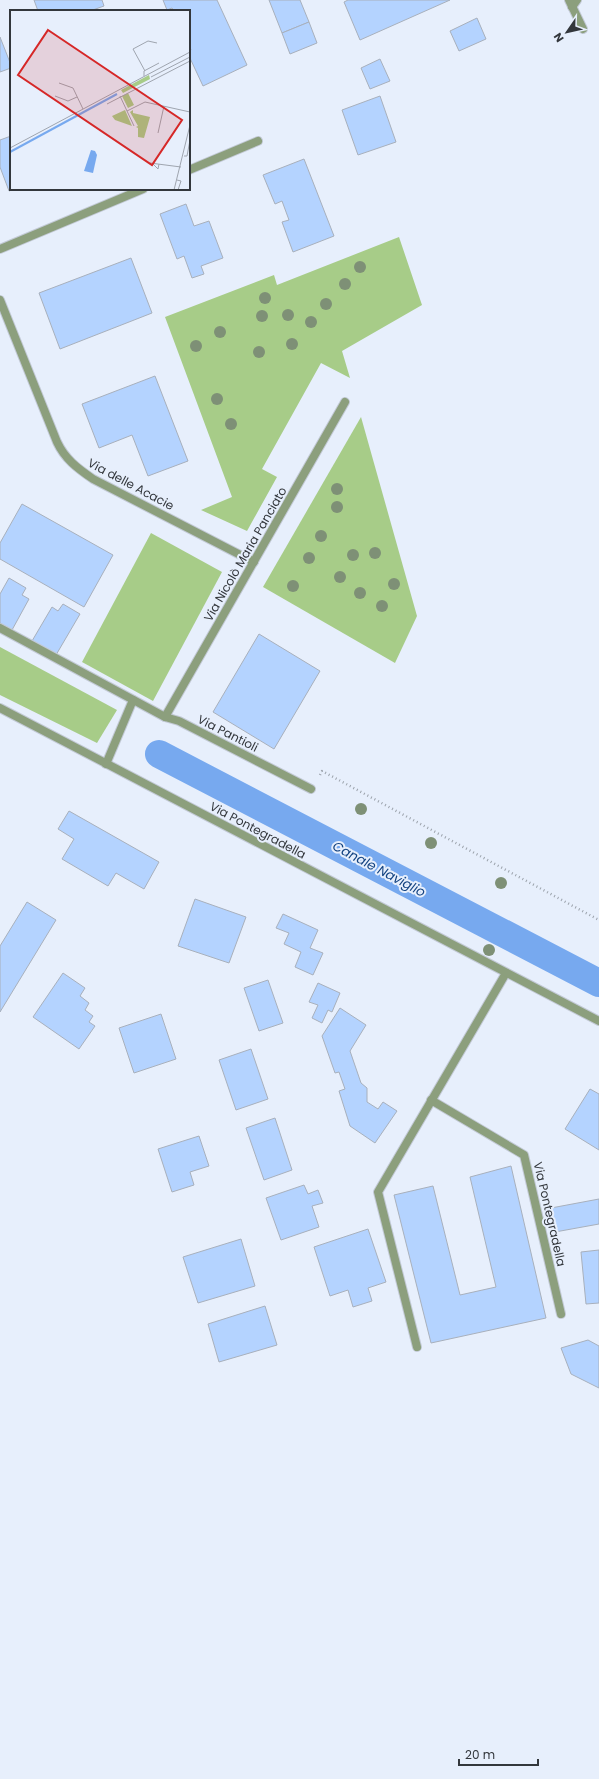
<svg xmlns="http://www.w3.org/2000/svg" width="599" height="1779" font-family="Poppins,sans-serif">
<rect width="100%" height="100%" fill="#e7effc"/>
<!-- green -->
<g fill="#a7cc88">
<polygon points="399,237 422,305 342,351 350,378 321,363 262,469 277,477 247,531 201,510 232,497 165,317 274,275 277,285"/>
<polygon points="361,417 417,616 395,663 263,587"/>
<polygon points="151,533 222,572 153,701 82,662"/>
<polygon points="0,647 117,710 97,743 0,695"/>
</g>
<g fill="none" stroke-linecap="round" stroke-linejoin="round">
<!-- canal -->
<polyline stroke="#77a9ef" stroke-width="28" points="159,754 599,983"/>
</g>
<!-- building -->
<g fill="#b4d3ff" stroke="#a8b0bc">
<polygon points="34,0 102,0 104,6 90,11 38,11"/>
<polygon points="163,0 217,0 247,65 203,86 189,56 189,51 191,50 189,45 189,11 174,11 172,8 167,10"/>
<polygon points="269,0 300,0 309,22 282,33"/>
<polygon points="348,0 450,0 360,40 344,2"/>
<polygon points="477,18 486,39 459,51 450,31"/>
<polygon points="309,22 317,43 290,54 282,33"/>
<polygon points="0,37 11,65 11,68 0,72"/>
<polygon points="380,59 390,81 370,89 361,68"/>
<polygon points="380,96 396,142 358,155 342,110"/>
<polygon points="11,136 11,189 15,189 9,191 0,167 0,140"/>
<polygon points="304,159 334,236 293,252 282,222 289,220 282,201 275,204 263,175"/>
<polygon points="186,204 194,226 209,221 223,258 201,266 204,274 192,278 184,256 177,259 160,214"/>
<polygon points="131,258 152,313 60,349 39,293"/>
<polygon points="155,376 188,461 148,476 132,435 99,448 82,404"/>
<polygon points="22,504 113,555 84,607 0,559 0,543"/>
<polygon points="9,578 26,588 22,595 29,599 12,630 0,623 0,594"/>
<polygon points="63,604 80,614 56,655 32,641 52,607 58,611"/>
<polygon points="259,634 320,671 274,749 213,712"/>
<polygon points="69,811 159,862 144,889 116,873 108,886 62,859 74,839 58,829"/>
<polygon points="195,899 246,917 229,963 178,946"/>
<polygon points="27,902 56,920 0,1012 0,946"/>
<polygon points="283,914 318,930 310,948 323,953 313,975 295,967 301,952 284,944 289,933 276,928"/>
<polygon points="63,973 85,988 80,996 89,1003 85,1010 93,1016 89,1022 95,1026 79,1049 33,1017"/>
<polygon points="268,980 283,1023 259,1031 244,988"/>
<polygon points="318,983 340,993 332,1012 328,1010 322,1023 312,1018 318,1005 309,1002"/>
<polygon points="340,1008 366,1025 350,1051 361,1083 367,1088 367,1102 378,1109 383,1102 397,1111 375,1143 350,1126 339,1091 345,1089 339,1072 335,1073 322,1036"/>
<polygon points="161,1014 176,1059 134,1073 119,1028"/>
<polygon points="251,1049 268,1099 236,1110 219,1060"/>
<polygon points="590,1089 599,1094 599,1150 565,1129"/>
<polygon points="275,1118 292,1170 264,1180 246,1128"/>
<polygon points="199,1136 209,1166 190,1172 194,1185 172,1192 158,1149"/>
<polygon points="511,1166 546,1318 431,1343 394,1195 433,1186 460,1295 496,1287 470,1177"/>
<polygon points="304,1185 308,1194 318,1190 323,1203 312,1206 319,1227 281,1240 266,1198"/>
<polygon points="599,1199 599,1224 555,1232 551,1208"/>
<polygon points="368,1229 386,1282 368,1288 372,1301 353,1307 348,1290 330,1296 314,1247"/>
<polygon points="241,1239 255,1286 198,1303 183,1257"/>
<polygon points="599,1250 599,1303 586,1304 581,1252"/>
<polygon points="265,1306 277,1345 219,1362 208,1324"/>
<polygon points="588,1340 599,1346 599,1388 571,1374 561,1348"/>
</g>
<g fill="none" stroke-linecap="round" stroke-linejoin="round">
<defs>
<polyline id="service" points="572,7 577,0"/>
<g id="minor">
<polyline points="569,0 583,29"/>
<polyline points="189,170 258,141"/>
<polyline points="0,249 143,189"/>
<path d="M0 300 57 442C65 459 77 468 93 479L254 562"/>
<polyline points="0,628 165,717 179,721 311,789"/>
<polyline points="165,717 345,402"/>
<polyline points="106,764 133,700"/>
<polyline points="431,1100 524,1155 561,1314"/>
<polyline points="417,1347 378,1192 506,973"/>
</g>
<polyline id="tertiary" points="0,708 599,1021"/>
</defs>
<!-- service casing -->
<use href="#service" stroke="#c3cad6" stroke-width="10"/>
<!-- minor casing -->
<use href="#minor" stroke="#c3cad6" stroke-width="10"/>
<!-- tertiary casing -->
<use href="#tertiary" stroke="#c3cad6" stroke-width="10"/>
<!-- path -->
<polyline stroke="#9ca3ac" stroke-width="2.5" stroke-dasharray="1 3" stroke-linecap="butt" points="320,775 322,771 599,920"/>
<!-- service -->
<use href="#service" stroke="#8c9f7d" stroke-width="8"/>
<!-- minor -->
<use href="#minor" stroke="#8c9f7d" stroke-width="8"/>
<!-- tertiary -->
<use href="#tertiary" stroke="#8c9f7d" stroke-width="8"/>
</g>
<!-- trees -->
<g fill="#7e9076">
<circle cx="360" cy="267" r="6"/>
<circle cx="345" cy="284" r="6"/>
<circle cx="265" cy="298" r="6"/>
<circle cx="326" cy="304" r="6"/>
<circle cx="288" cy="315" r="6"/>
<circle cx="262" cy="316" r="6"/>
<circle cx="311" cy="322" r="6"/>
<circle cx="220" cy="332" r="6"/>
<circle cx="292" cy="344" r="6"/>
<circle cx="196" cy="346" r="6"/>
<circle cx="259" cy="352" r="6"/>
<circle cx="217" cy="399" r="6"/>
<circle cx="231" cy="424" r="6"/>
<circle cx="337" cy="489" r="6"/>
<circle cx="337" cy="507" r="6"/>
<circle cx="321" cy="536" r="6"/>
<circle cx="375" cy="553" r="6"/>
<circle cx="353" cy="555" r="6"/>
<circle cx="309" cy="558" r="6"/>
<circle cx="340" cy="577" r="6"/>
<circle cx="394" cy="584" r="6"/>
<circle cx="293" cy="586" r="6"/>
<circle cx="360" cy="593" r="6"/>
<circle cx="382" cy="606" r="6"/>
<circle cx="361" cy="809" r="6"/>
<circle cx="431" cy="843" r="6"/>
<circle cx="501" cy="883" r="6"/>
<circle cx="489" cy="950" r="6"/>
</g>
<g text-anchor="middle" dominant-baseline="central" stroke-width="4" stroke-linejoin="round" paint-order="stroke">
<!-- street labels -->
<g font-size="12" fill="#33373c" stroke="#e7effc">
<text transform="translate(131 484) rotate(28)">Via delle Acacie</text>
<text transform="translate(245 554) rotate(-60)">Via Nicolò Maria Panciato</text>
<text transform="translate(228 733) rotate(27)">Via Pantioli</text>
<text transform="translate(258 830) rotate(28)">Via Pontegradella</text>
<text transform="translate(550 1214) rotate(77)">Via Pontegradella</text>
</g>
<!-- water labels -->
<g font-size="13" font-style="italic" fill="#124280" stroke="#e7effc">
<text transform="translate(379 869) rotate(28)">Canale Naviglio</text>
</g>
</g>
<!-- overview -->
<g transform="translate(10 10)">
<rect width="180" height="180" fill="#e7effc"/>
<path d="M139 65 140 69 113 83 111 80ZM118 83 124 95 118 98 112 86ZM115 100 122 116 105 110 102 106ZM123 100V103L140 107 134 128 128 127V118L126 117 128 116 120 102Z" fill="#a7cc88"/>
<path d="M81 140 85 141 87 145 83 163 74 161Z" fill="#77a9ef"/>
<path fill="none" stroke="#77a9ef" stroke-width="2" d="M0 142 107 84"/>
<path fill="none" stroke="#9fa5af" stroke-width="1" d="M135 61 123 39 138 31 147 33M134 66V61L149 53M141 67 180 47M49 73 63 78 73 99M45 86 58 91 67 87M110 86 124 116M97 94 180 51M117 101 135 92 180 102M148 123 154 96M0 138 180 42M174 146H177L180 130M140 153 171 157M143 154 148 159 149 154M167 170 171 171 168 180M164 180 180 115"/>
<path fill="#d62828" fill-opacity="0.15" stroke="#d62828" stroke-width="2" d="M38 20 172 110 142 155 8 65Z"/>
<rect width="180" height="180" fill="none" stroke="#33373c" stroke-width="2"/>
</g>
<!-- north arrow -->
<g transform="translate(567 32) rotate(236)" stroke="#e7effc" stroke-width="3" paint-order="stroke">
<path d="M0-3L7 15L0 10L-7 15Z" fill="#33373c"/>
<text y="-6" font-size="11" font-weight="bold" text-anchor="middle" fill="#33373c">N</text>
</g>
<!-- scale -->
<path d="M459 1759v6h79v-6" fill="none" stroke="#33373c" stroke-width="2"/>
<text x="465" y="1759" font-size="12" fill="#33373c" stroke="#e7effc" stroke-width="3" paint-order="stroke">20 m</text>
</svg>
